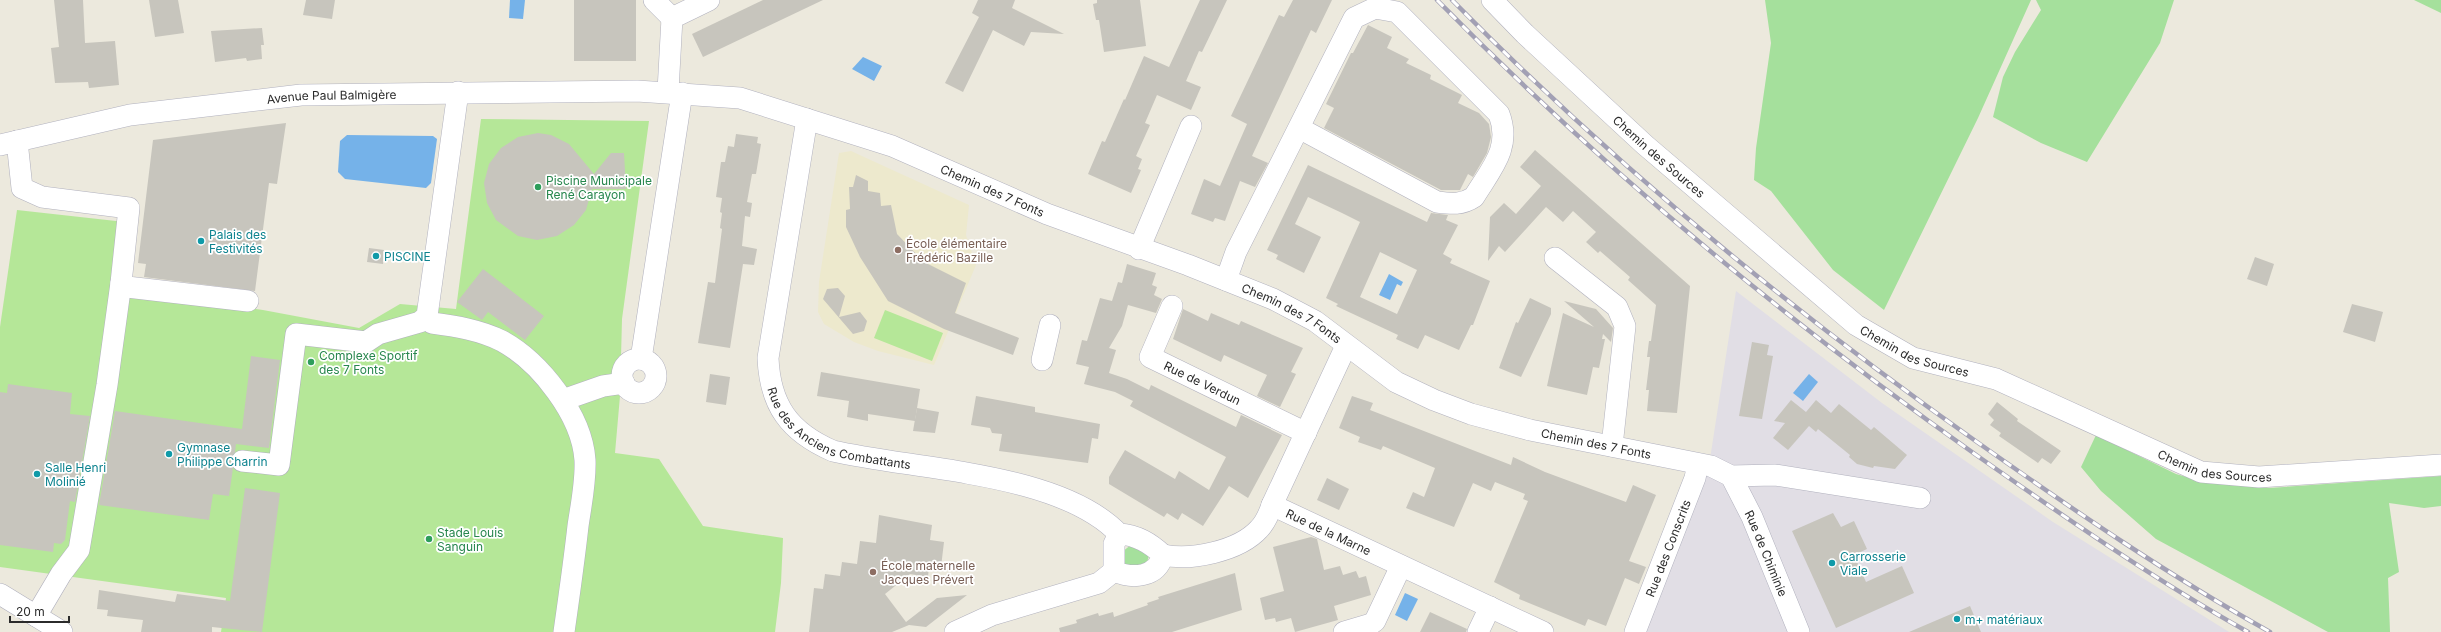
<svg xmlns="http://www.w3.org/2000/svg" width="2441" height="632" font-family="Inter,sans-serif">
<rect width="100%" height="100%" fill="#ece9dd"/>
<!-- industrial -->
<polygon fill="#e1dee5" points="1736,291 1882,403 2053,522 2229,632 1631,632 1710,459"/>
<!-- education -->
<polygon fill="#ede9cd" points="851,151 969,205 966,235 976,265 934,365 878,351 854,342 824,324 818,312 819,282 839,153"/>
<!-- green -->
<g fill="#a5e09c">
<polygon points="1765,0 2031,0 1978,118 1884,310 1833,270 1771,191 1754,180 1756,148 1771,43"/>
<polygon points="2036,0 2174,0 2160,43 2087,162 2041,143 1993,117 2003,77 2015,52 2041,10"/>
<polygon points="2414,0 2441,0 2441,13"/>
<polygon points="2096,435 2176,474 2208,483 2269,488 2441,476 2441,506 2424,508 2389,503 2399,572 2388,578 2390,632 2328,632 2156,539 2101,491 2081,467"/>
<polygon points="1132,544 1149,555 1146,567 1123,565 1122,552"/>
</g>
<!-- pitch -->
<g fill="#b5e798">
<polygon points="481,119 649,121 622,319 620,396 615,453 659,459 703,526 783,538 781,583 775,632 221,632 226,598 0,567 0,327 17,210 125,222 114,291 263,310 359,328 400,304 456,309"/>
<polygon points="885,310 943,333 932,361 874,338"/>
</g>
<!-- water -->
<g fill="#75b2e9">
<polygon points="510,0 525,0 523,19 509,18"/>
<polygon points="863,57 882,66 874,81 852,69"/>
<polygon points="347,135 433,136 437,139 431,183 426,188 345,179 338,172 340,141"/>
<polygon points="1389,274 1403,282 1401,286 1397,284 1390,300 1379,295"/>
<polygon points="1809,374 1818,382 1803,401 1793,393"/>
<polygon points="1405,593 1418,599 1407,621 1395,615"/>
</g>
<!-- building -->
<g fill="#c7c5bd" fill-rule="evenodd">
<polygon points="54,0 83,0 85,43 115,41 119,85 89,88 88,82 55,83 51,48 59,47"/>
<polygon points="149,0 178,0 184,33 155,37"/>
<polygon points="306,0 335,0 332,19 303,15"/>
<rect x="574" y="0" width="62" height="61"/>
<polygon points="763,0 823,0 703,57 692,34"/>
<polygon points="978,0 1015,0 1012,8 1064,34 1031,32 1024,46 993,30 963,92 945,83 979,17 972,13"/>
<polygon points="1097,0 1140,0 1146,46 1104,52 1099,20 1096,20 1093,4 1097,3"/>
<polygon points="1200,0 1227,0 1202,52 1199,51 1186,81 1201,87 1191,110 1157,95 1145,123 1150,125 1136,156 1142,159 1138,169 1141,170 1131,193 1088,174 1102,141 1105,142 1124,99 1125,100 1144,56 1169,67"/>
<polygon points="1293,0 1332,0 1316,33 1311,30 1252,156 1268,163 1255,187 1240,181 1225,221 1215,218 1213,222 1191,214 1204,179 1220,186 1247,124 1231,116 1279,15 1284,17"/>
<polygon points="1368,25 1392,37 1387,48 1409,59 1406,63 1431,75 1430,79 1462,95 1458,103 1479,113 1489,124 1491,137 1487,153 1473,177 1468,174 1460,190 1441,190 1324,128 1334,108 1326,104 1351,53 1353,53"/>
<polygon points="262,28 264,45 261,45 262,59 247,61 246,58 215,62 211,31"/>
<polygon points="286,123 277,184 269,183 255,291 144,277 146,264 138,263 153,140"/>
<polygon points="538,133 551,135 569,144 594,174 611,153 624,153 626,189 592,189 586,210 574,225 557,236 537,240 518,236 496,220 487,203 484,183 489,164 501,148 518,137"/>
<polygon points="736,134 758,137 757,143 761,144 756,174 752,174 747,202 752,203 750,217 745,216 742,246 757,249 754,265 743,264 730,348 698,343 708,282 715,283 722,229 720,228 722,213 720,212 722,198 716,197 721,162 725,162 728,146 734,147"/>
<polygon points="1535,150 1690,286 1677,413 1647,411 1649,390 1646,390 1650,357 1647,357 1649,341 1651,341 1656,305 1628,280 1630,277 1600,251 1598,253 1586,242 1596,232 1573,211 1563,222 1546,207 1505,252 1499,246 1488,261 1490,217 1504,203 1516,214 1541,186 1520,167"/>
<path d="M1308 165 1427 222 1431 213 1448 215 1446 220 1458 225 1443 254 1452 259 1450 263 1490 281 1473 325H1471L1459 350 1425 335 1418 349 1396 339 1398 335 1336 306 1338 304 1326 298 1360 222 1342 213 1308 197 1295 224 1321 237 1304 273 1276 259 1278 255 1267 250ZM1380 252 1417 270 1397 314 1360 297Z"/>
<polygon points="856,175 868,181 868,191 880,193 881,206 891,205 897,234 924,262 966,283 955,313 1019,338 1013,355 944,329 888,301 860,257 846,227 846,210 850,209 849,187 853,187"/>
<polygon points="369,248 384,250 383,264 367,262"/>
<polygon points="2255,257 2274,264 2267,286 2247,279"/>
<polygon points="1127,264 1156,273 1152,285 1157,287 1154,295 1162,299 1156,313 1128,305 1122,326 1109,348 1116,350 1109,373 1127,379 1149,390 1151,385 1236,427 1241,415 1282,435 1248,498 1229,486 1203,526 1182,513 1178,520 1167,513 1164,517 1109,484 1109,477 1125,450 1175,479 1179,471 1209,490 1226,457 1130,406 1133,401 1115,392 1084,384 1089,367 1076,364 1082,340 1087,341 1100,298 1112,301 1118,282 1122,283"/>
<polygon points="483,269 544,316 525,340 488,312 482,320 457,302"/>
<polygon points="838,288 845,296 839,317 860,312 867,321 864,331 853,334 823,299 827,289"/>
<polygon points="1530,298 1551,308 1551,314 1521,377 1499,368 1516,322 1518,323"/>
<polygon points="1564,301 1596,309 1613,328 1611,342 1603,334 1602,339 1605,339 1599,368 1593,367 1587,395 1547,386 1563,313 1594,327"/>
<polygon points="2352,304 2383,312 2375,342 2343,332"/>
<polygon points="1183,309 1208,321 1211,313 1239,325 1241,321 1303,348 1291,372 1296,374 1280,407 1257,396 1267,375 1224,355 1221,362 1173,339"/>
<polygon points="1752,342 1769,345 1767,355 1773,356 1762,419 1739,416"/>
<polygon points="251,356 280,360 269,448 236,444 235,452 230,459 233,468 229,496 213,494 209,520 99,505 115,411 242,429"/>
<polygon points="821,372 920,389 915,421 868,414 868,421 847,417 849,401 817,396"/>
<polygon points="710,374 730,377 726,405 706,402"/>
<polygon points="8,384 72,393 70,414 90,416 75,502 70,501 65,540 61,544 54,543 53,552 0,545 0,392 7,393"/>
<polygon points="976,396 1035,407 1035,412 1100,424 1098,439 1092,438 1088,463 999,451 1002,434 992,433 990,428 971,425"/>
<polygon points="1352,396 1373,403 1370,410 1511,465 1513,457 1545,472 1626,502 1633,485 1656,495 1629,561 1646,567 1639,584 1625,578 1606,626 1588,619 1585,626 1519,599 1520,595 1494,582 1528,501 1523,499 1525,494 1495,482 1491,491 1473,483 1454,527 1406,508 1413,492 1424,497 1435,468 1383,446 1381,450 1358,442 1360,437 1339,428"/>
<polygon points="1791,400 1806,412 1816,400 1831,413 1839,404 1871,430 1874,427 1907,455 1895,469 1874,466 1873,468 1857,464 1849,457 1850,455 1818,429 1816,432 1809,426 1788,450 1773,438 1785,423 1774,421"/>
<polygon points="1997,402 2018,419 2017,421 2061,451 2051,464 2042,458 2038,463 1999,436 2001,433 1990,425 1994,420 1988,414"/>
<polygon points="917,408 939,412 935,433 913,431"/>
<polygon points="1327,478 1349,489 1339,510 1317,500"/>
<polygon points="245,488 280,493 262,632 212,627 212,632 141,632 143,620 107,616 108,610 97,609 99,590 175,602 177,594 230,601"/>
<polygon points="1833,513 1841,527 1854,521 1867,549 1854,555 1866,582 1902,566 1914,593 1836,628 1792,531"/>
<polygon points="879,515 932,525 930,540 944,542 941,567 929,566 928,577 910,574 885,594 906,622 937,598 967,595 926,627 909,625 892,632 809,632 814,588 823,589 825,574 840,576 842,562 857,564 860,541 876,543"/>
<polygon points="1311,537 1317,539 1324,570 1340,566 1343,575 1356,571 1359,578 1366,576 1371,595 1334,606 1338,620 1295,632 1291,618 1276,622 1275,618 1265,620 1260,598 1284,591 1273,547"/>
<polygon points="1235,573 1242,610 1172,632 1060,632 1059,628 1077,623 1076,620 1098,613 1099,616 1113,612 1114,617 1148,605 1147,603 1159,599 1158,597"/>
<polygon points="1970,606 1981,632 1909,632"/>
<polygon points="1430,612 1467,629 1466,632 1420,632"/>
</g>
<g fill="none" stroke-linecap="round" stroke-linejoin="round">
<defs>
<g id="minor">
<polyline points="654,0 672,18"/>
<path id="s1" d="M1492 0 1525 34 1645 145 1856 325 1913 358 1996 379 2201 472 2259 477 2441 465"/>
<polyline points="668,91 672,18 709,0"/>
<path id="s2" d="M807 119 768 358C770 405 789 432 833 451 915 470 1060 472 1119 534 1137 535 1150 543 1163 555 1157 578 1132 579 1114 571V544L1119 534"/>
<polyline points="17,141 22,188 42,197 129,208 121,283 127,287 248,301"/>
<path id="s3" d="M0 145 130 115 301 95 637 91 740 98 892 146 1047 214 1188 265 1273 299 1315 321 1396 382 1434 400 1471 414 1530 430 1711 466 1731 476 1775 475 1920 498"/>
<polyline points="1139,249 1191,126"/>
<polyline points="1555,258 1617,307 1625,326 1612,446"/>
<path d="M1226 280 1236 252 1354 18 1375 8 1397 12 1499 114C1512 148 1491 169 1474 197 1462 205 1452 204 1437 202L1299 128"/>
<path id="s4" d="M1172 306 1150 357 1306 433"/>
<path d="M427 316 432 323C455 326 480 330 502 341 540 362 582 415 585 460 586 482 581 505 578 526 574 562 569 597 564 632"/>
<path id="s5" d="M1346 346 1272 505 1543 632"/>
<polyline points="641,359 682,93"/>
<circle cx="639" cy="376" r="17"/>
<polyline points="1042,360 1050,325"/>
<polyline points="563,400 603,386 624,383"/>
<polyline points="242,461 279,465 296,334 366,342 378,334 420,322 427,316 458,92"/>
<path id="s6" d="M1731 476 1752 517 1799 632"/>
<path d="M1163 555C1191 561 1239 551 1259 529 1266 522 1269 514 1272 505"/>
<polyline points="0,594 62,632"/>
<polyline points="36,616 61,574 79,550 107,385 121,283"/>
<polyline points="955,632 992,615 1099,583 1114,571"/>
<polyline points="1344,632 1371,624 1375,621 1401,566"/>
<polyline points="1478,632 1490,607"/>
<path id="s7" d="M1635 632 1695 478 1698 464"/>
</g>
</defs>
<!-- minor casing -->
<use href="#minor" stroke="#b1b1be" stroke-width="22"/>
<!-- minor -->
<use href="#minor" stroke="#fff" stroke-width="21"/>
<defs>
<g id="rail">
<path d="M1437 0C1604 170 1785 320 1979 457 2066 518 2155 580 2248 632"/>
<path d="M1452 0C1613 164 1790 310 1977 442 2072 509 2168 575 2270 632"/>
</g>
</defs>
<!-- rail casing -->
<use href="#rail" stroke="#a2a0b4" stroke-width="4.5"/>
<!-- rail -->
<use href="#rail" stroke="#fff" stroke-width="3" stroke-dasharray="9" stroke-linecap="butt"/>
</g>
<!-- markers -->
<g fill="#2e9e5b" stroke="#fff" stroke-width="1.5">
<circle cx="538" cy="187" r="4"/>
<circle cx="311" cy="362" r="4"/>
<circle cx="429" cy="539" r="4"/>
</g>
<g fill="#0f9aa8" stroke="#fff" stroke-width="1.5">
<circle cx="201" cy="241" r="4"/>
<circle cx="376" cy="256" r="4"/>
<circle cx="169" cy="454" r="4"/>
<circle cx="37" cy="474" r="4"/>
<circle cx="1832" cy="563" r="4"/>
<circle cx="1957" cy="619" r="4"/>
</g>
<g fill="#8d6e63" stroke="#fff" stroke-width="1.5">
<circle cx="898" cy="250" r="4"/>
<circle cx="873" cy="572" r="4"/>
</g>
<g text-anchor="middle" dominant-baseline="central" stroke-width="3.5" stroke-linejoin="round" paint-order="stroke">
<!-- street labels -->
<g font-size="12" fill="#2b2b2b" stroke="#fff">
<text stroke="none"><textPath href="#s3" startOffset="336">Avenue Paul Balmigère</textPath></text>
<text stroke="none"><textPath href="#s1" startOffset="229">Chemin des Sources</textPath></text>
<text stroke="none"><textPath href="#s3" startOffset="1014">Chemin des 7 Fonts</textPath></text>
<text stroke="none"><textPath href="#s3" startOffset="1338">Chemin des 7 Fonts</textPath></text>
<text stroke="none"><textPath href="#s1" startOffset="553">Chemin des Sources</textPath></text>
<text stroke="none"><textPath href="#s4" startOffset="114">Rue de Verdun</textPath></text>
<text stroke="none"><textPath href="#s2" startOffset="357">Rue des Anciens Combattants</textPath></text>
<text stroke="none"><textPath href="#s3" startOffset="1674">Chemin des 7 Fonts</textPath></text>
<text stroke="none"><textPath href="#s1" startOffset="877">Chemin des Sources</textPath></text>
<text stroke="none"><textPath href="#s5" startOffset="238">Rue de la Marne</textPath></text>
<text stroke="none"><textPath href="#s7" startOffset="90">Rue des Conscrits</textPath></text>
<text stroke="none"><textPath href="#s6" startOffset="85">Rue de Chiminie</textPath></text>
</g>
<!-- leisure labels -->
<g font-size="12" fill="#27864d" stroke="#fff" text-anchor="start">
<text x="546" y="180">Piscine Municipale<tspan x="546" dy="14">René Carayon</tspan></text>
<text x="319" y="355">Complexe Sportif<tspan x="319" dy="14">des 7 Fonts</tspan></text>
<text x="437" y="532">Stade Louis<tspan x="437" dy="14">Sanguin</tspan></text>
</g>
<!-- culture labels -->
<g font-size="12" fill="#0d838f" stroke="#fff" text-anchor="start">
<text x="209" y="234">Palais des<tspan x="209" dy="14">Festivités</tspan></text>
<text x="384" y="256">PISCINE</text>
<text x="177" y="447">Gymnase<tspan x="177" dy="14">Philippe Charrin</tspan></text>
<text x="45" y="467">Salle Henri<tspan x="45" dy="14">Molinié</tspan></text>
<text x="1840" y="556">Carrosserie<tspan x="1840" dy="14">Viale</tspan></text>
<text x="1965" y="619">m+ matériaux</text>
</g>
<!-- education labels -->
<g font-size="12" fill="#785e54" stroke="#fff" text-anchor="start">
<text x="906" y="243">École élémentaire<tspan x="906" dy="14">Frédéric Bazille</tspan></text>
<text x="881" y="565">École maternelle<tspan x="881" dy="14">Jacques Prévert</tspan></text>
</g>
</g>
<!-- scale -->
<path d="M10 616v6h59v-6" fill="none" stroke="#2b2b2b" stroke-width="2"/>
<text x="16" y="616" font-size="12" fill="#2b2b2b" stroke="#ffffff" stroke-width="3" paint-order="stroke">20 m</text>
</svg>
